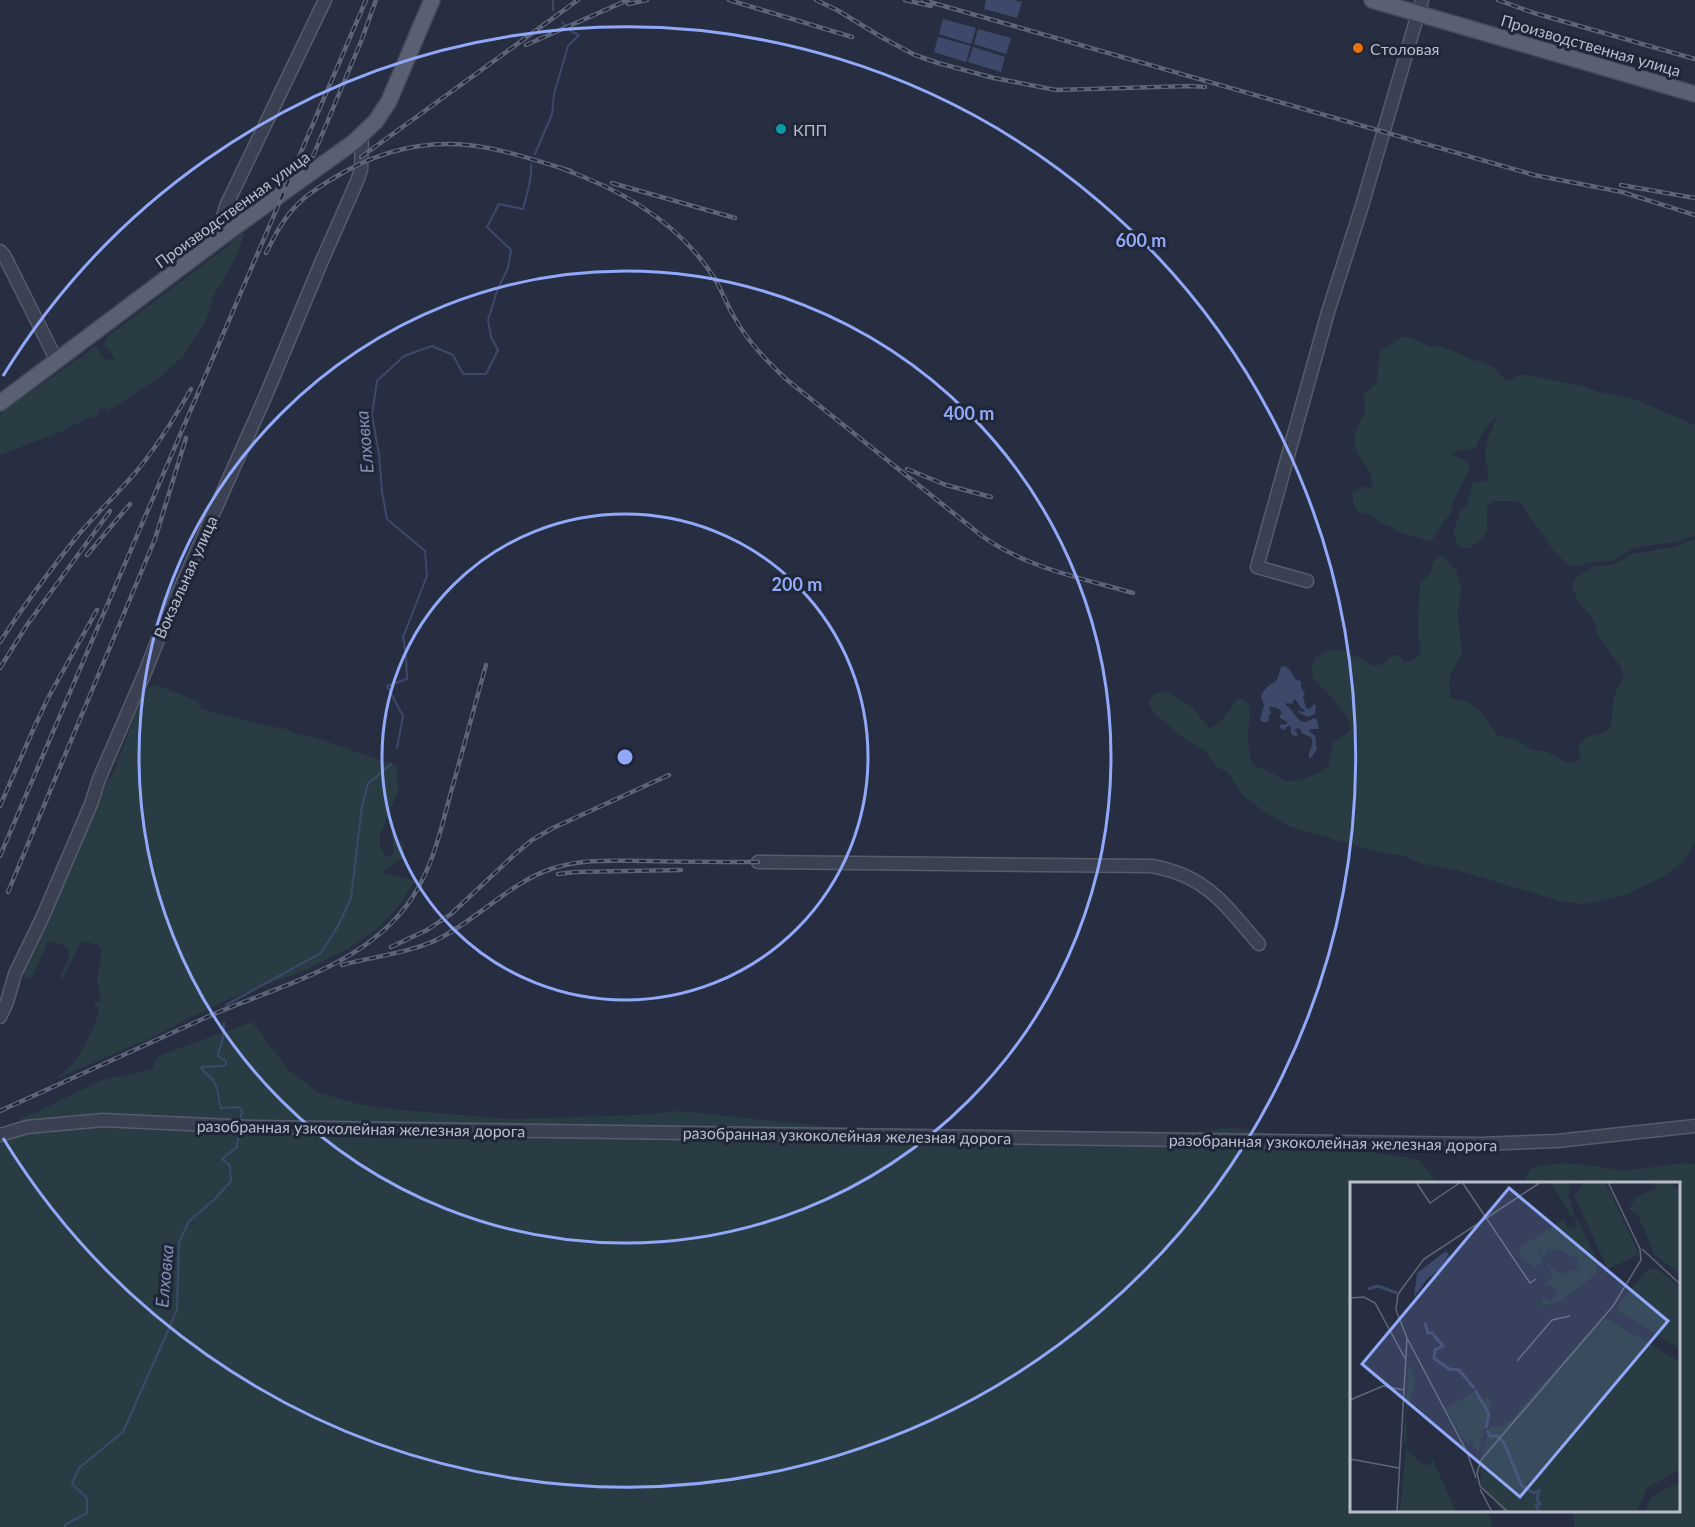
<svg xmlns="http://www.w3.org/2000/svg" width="1695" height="1527" font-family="Lato,sans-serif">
<rect width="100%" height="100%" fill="#272e42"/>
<!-- green -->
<g fill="#293c43">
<polygon points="242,232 244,234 238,252 222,283 215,291 208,315 202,327 184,355 159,378 108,411 106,407 98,411 97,416 88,418 60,432 0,455 0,414 74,361 81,358 93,347 98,347 99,353 105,359 115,360 110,351 104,345 107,337 224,249"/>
<path d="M1402 337H1409L1430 347 1438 346 1456 352 1471 359 1487 364 1495 368 1506 381H1510L1518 375H1527L1581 386 1599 392 1634 399 1695 425V536L1673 542 1644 546 1632 549 1611 561 1592 562 1578 566H1570L1555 553 1545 537 1529 517 1523 507 1518 501H1493L1487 507V530L1483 538 1470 548H1462L1457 543 1453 533 1460 512 1467 505 1473 482 1487 481C1491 470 1483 459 1486 448 1488 437 1494 426 1497 415L1484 430 1475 448 1460 450 1451 454 1466 460 1469 464V470L1454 500 1450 514 1442 524 1431 542 1396 531 1390 526 1380 523 1371 515 1357 511 1353 503V493L1362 487H1372C1376 469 1354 457 1354 441 1355 421 1371 418 1363 396L1375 384 1377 379 1380 350 1386 348Z"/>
<path d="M1695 539V842L1683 861 1666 875 1623 896 1582 904 1560 901 1453 869 1423 864 1402 855 1389 854 1366 849 1288 826 1262 810 1243 796 1227 771 1218 768 1204 750 1186 740 1163 721 1155 714 1148 703 1155 693 1168 692 1186 703 1192 707 1208 727 1211 728C1217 724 1223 720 1227 714 1232 708 1233 703 1239 698 1255 704 1249 717 1248 730 1247 735 1249 758 1252 762 1255 768 1263 768 1268 771 1274 774 1278 778 1284 780 1297 784 1318 774 1328 767L1333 743 1351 730 1348 718 1342 709 1314 679 1311 668 1315 658 1330 650H1341L1352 656 1358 657 1373 666 1383 664 1391 656 1399 655 1404 662 1413 660 1420 654 1421 647 1418 638V623L1420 584 1431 572 1434 561 1442 555 1456 570 1462 589 1457 612 1462 654 1450 675 1449 684 1451 698C1461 700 1470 701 1478 709 1496 725 1487 739 1517 739 1522 743 1527 748 1534 750 1537 751 1540 750 1544 751 1560 755 1561 767 1581 760 1580 756 1579 753 1579 750 1578 734 1602 736 1610 729L1614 696 1624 675 1620 666 1598 636 1594 620 1581 605 1576 597 1572 584 1577 577 1592 567 1612 565 1623 560 1632 554 1673 547Z"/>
<path d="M154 685 160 686 197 701 199 706 203 709 262 725 286 729 300 735 314 737 397 766 398 768 396 776 399 788 380 835C380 843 380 849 385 856L390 857 394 854 392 834 402 842 404 847 401 859 382 872 415 881 400 904 387 919 375 930 349 948 306 970 229 999 183 1021 155 1036 49 1082C55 1078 63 1074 68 1069 81 1055 95 1028 99 1010L93 1002 101 1001 97 978 102 950 99 946 85 941 81 942 63 978 59 980 70 954C69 946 57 942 50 941L47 943 32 978H26L23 973 39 932 47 922 58 892 69 875 71 868 107 781 116 769 117 762 145 691 148 687Z"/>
<polygon points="252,1022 290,1072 319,1093 362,1105 392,1109 508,1119 641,1115 679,1111 832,1127 993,1130 1197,1132 1231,1127 1419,1160 1438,1183 1352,1184 1352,1510 1488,1511 1492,1527 0,1527 0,1142 21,1119 103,1080 153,1069 155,1061 161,1055"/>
<polygon points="1563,1163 1594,1166 1624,1171 1684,1163 1695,1164 1695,1527 1575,1527 1572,1511 1678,1510 1678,1184 1522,1183 1533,1167"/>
</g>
<!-- water -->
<g fill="#3c496a">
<polygon points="986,0 1013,0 1022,2 1017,18 984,9"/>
<polygon points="943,19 976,28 971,44 939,34"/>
<polygon points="978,29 1011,38 1006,54 974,44"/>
<polygon points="938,37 971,46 966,62 934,52"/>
<polygon points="973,47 1005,57 1001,72 968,62"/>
<path d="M1284 666 1290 670 1296 680 1301 681V687L1305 694 1303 697 1306 708 1310 709 1314 704 1316 706 1315 714 1308 717 1299 713 1297 710 1303 712 1305 710 1301 708 1295 699 1293 701 1292 704 1286 703V705C1298 714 1298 729 1314 718L1317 720 1319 729H1310L1309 731 1315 736 1317 749 1311 758H1309C1308 751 1315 746 1311 737L1301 733V730L1298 728 1294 730 1298 734 1297 737 1291 734V727L1289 725 1284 730 1280 728V725L1287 724V722L1279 717 1282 713C1279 708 1275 706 1269 707L1271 713 1268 716 1269 720 1268 722H1263L1260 720 1264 705 1261 697 1263 692 1267 687 1277 680 1281 667Z"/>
</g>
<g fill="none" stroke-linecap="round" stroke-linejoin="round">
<!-- stream -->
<g stroke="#3c496a" stroke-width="2">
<polyline points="553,10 553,0"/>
<polyline points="535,154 552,114 554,94 568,46 579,35 569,30 562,22"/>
<path d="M397 748 403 716 387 686 407 679 406 655 403 637 427 576 425 551 387 519 382 492 379 454 372 415 377 381 404 356 432 346 453 355 463 374H486L498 350 491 337 488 320 497 291 508 268 511 250 487 227 499 204 523 209C526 198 533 175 531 164"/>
<polyline points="226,1005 321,953 338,926 351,898 362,806 368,784 391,764"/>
<path d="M224 1023C224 1029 224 1036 222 1042 220 1048 218 1050 218 1056L226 1061V1064L223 1066 201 1067C204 1074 211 1076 214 1082 219 1090 218 1099 221 1108L237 1107 240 1108 242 1112 240 1121"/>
<path d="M66 1527 65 1525 87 1513V1498L72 1484 79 1468 123 1432 177 1310 179 1242 189 1221 214 1200 231 1181 230 1166 222 1159 237 1147C236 1140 241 1136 241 1130"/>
</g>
<defs>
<g id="minor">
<polyline points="232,229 223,217 226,206 325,0"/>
<polyline points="0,251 4,255 57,361"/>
<polyline points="1307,581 1257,567 1328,312 1361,209 1422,0"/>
<path d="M758 862 1151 866C1206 875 1225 905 1259 944"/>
<polyline points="0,1017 7,1002 15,974 43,916 91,804 99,779 146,670 162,629 266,395 321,263 358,179 361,169 362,135"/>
<polyline points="0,1135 27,1127 103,1120 250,1127 1480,1144 1557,1141 1695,1126"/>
</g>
<g id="major">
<polyline points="1372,0 1695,94"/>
<polyline points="0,403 232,229 354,142 376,121 389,101 432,0"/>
</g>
</defs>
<!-- minor casing -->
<use href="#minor" stroke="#565c6c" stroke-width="15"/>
<!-- major casing -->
<use href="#major" stroke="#454a5b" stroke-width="18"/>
<!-- minor -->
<use href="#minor" stroke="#3b4152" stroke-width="12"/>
<!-- major -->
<use href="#major" stroke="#596072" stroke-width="15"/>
<defs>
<g id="rail">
<polyline points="729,0 852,37"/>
<polyline points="816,0 837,10 883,38 915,55 938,63 994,78 1056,90 1190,86 1205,87"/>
<polyline points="905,0 931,6"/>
<polyline points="923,0 1534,175 1622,192 1695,215"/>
<polyline points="1498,0 1534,13 1695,59"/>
<polyline points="628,4 647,0"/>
<polyline points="526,45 628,0"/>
<polyline points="313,156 362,39 376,0"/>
<polyline points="361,157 578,0"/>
<path d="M563 169C622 190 678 222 713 276 722 290 727 306 736 320 749 343 767 361 786 379L982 536C1027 568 1081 578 1133 593"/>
<polyline points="612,183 735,218"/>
<polyline points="1621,185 1695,198"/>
<path d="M266 253C275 235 284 217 299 203 309 193 321 186 332 179 374 153 420 140 468 145 504 149 537 161 571 171"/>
<polyline points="907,469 946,485 991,497"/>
<polyline points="87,555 130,504"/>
<path d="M0 642C24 605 51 569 79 534 97 513 117 494 135 473 157 447 174 419 191 389"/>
<polyline points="0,668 27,625 110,511"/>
<polyline points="0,806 33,730 48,698 97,610"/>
<polyline points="0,856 366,0"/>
<polyline points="558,874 575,872 681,870"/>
<polyline points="8,892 155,539 186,438"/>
<polyline points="391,947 427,930 451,914 514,855 532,840 553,828 669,775"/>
<path d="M342 965C374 956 413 953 442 937 480 917 512 881 554 868 584 858 617 861 648 861 685 862 721 862 758 862"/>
<path d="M0 1111C69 1080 138 1048 207 1017 277 986 367 966 412 898 433 866 441 829 451 792 463 750 474 708 486 665"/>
</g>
</defs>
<!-- rail casing -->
<use href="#rail" stroke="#5d6479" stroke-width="4.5"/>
<!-- rail -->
<use href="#rail" stroke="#1f2637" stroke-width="2" stroke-dasharray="7" stroke-linecap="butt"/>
</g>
<!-- distance rings -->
<g fill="none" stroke="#91a9f8" stroke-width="3">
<circle cx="625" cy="757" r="243"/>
<circle cx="625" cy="757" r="486"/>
<path d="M3 376A730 730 0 1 1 3 1138"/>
</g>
<!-- markers -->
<circle fill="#e8710a" stroke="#1f2637" stroke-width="2" cx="1358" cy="48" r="6"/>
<circle fill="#0f9aa8" stroke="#1f2637" stroke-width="2" cx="781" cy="129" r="6"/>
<g text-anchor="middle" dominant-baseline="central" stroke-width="6" stroke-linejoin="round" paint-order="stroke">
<!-- street labels -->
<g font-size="16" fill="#b8bdcc" stroke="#1f2637">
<text transform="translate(1591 45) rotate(16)">Производственная улица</text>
<text transform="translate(232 209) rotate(-36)">Производственная улица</text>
<text transform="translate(185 577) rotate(-66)">Вокзальная улица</text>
<text transform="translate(361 1128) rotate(1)">разобранная узкоколейная железная дорога</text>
<text transform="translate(847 1135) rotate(1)">разобранная узкоколейная железная дорога</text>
<text transform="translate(1333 1142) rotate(1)">разобранная узкоколейная железная дорога</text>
</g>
<!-- poi labels -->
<g font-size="16" fill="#b8bdcc" stroke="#1f2637" text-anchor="start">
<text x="1370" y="48">Cтоловая</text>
<text x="793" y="129">КПП</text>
</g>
<!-- water labels -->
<g font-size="18" font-style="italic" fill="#7f8eb2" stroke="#1f2637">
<text transform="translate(364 442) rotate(-95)">Елховка</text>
<text transform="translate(164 1276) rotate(-85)">Елховка</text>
</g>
</g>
<!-- overview -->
<g transform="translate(1350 1182)">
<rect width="330" height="330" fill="#272e42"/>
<path d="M201 0H221L218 12 224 32 221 35ZM235 0H255L289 72 258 87 224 14ZM304 0H320L330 8V92L305 73 287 31 279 27 287 14 306 7ZM214 37 218 46 227 47 224 37 228 39 247 79 246 92 210 120 185 124 193 120V114L200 119 207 112 205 105 195 103 203 93 195 81 211 92 227 86 228 78 209 67 196 68 195 78 186 65 193 81 183 86 172 75 169 66ZM298 87H307L330 105V167L268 129 269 121ZM256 136 330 180V287L297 306 286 330H154L131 302 130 278 140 245 153 244 161 238 236 153ZM59 180 65 199 56 234 57 259 53 260ZM126 208 133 217 139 216 141 222 128 272 119 255V262L114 259 96 227ZM56 266 71 281 79 284 83 278 106 330H50ZM329 300 330 330H295L302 314Z" fill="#293c43"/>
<path d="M96 69 99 73 91 80 99 74 102 78 77 97 64 115 67 91Z" fill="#3c496a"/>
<path fill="none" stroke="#3c496a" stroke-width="3" d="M18 107 28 104 47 111M75 141 78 151H82L93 164 85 168 84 176 99 187 109 188 124 206M125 208 139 232 136 246M137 248 140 254H148L154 261 172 304 184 311 189 309 187 317 190 322 186 323 189 330"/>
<path fill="none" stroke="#616779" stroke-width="1.5" d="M66 0 80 21 111 0M112 0 180 101 186 97M292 67 330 102M0 116 14 115 25 121 56 178M57 156 117 270 126 296M167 179 202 138 220 134M0 218 33 204 54 208M0 277 49 286M130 307 142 330M47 330 57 156 46 128 48 112 74 77 191 0M158 330 130 304 127 291 131 278 263 124 291 78 290 67 258 0"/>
<path fill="#91a9f8" fill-opacity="0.15" stroke="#91a9f8" stroke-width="3" d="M159 6 318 139 170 315 12 182Z"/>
<rect width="330" height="330" fill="none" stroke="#b8bdcc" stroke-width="3"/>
</g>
<circle cx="625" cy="757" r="9" fill="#91a9f8" stroke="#1f2637" stroke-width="3"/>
<g font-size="18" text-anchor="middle" font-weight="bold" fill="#91a9f8" stroke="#1f2637" stroke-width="6" stroke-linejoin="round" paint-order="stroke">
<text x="1141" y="247">600 m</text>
<text x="969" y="420">400 m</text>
<text x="797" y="591">200 m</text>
</g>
</svg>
